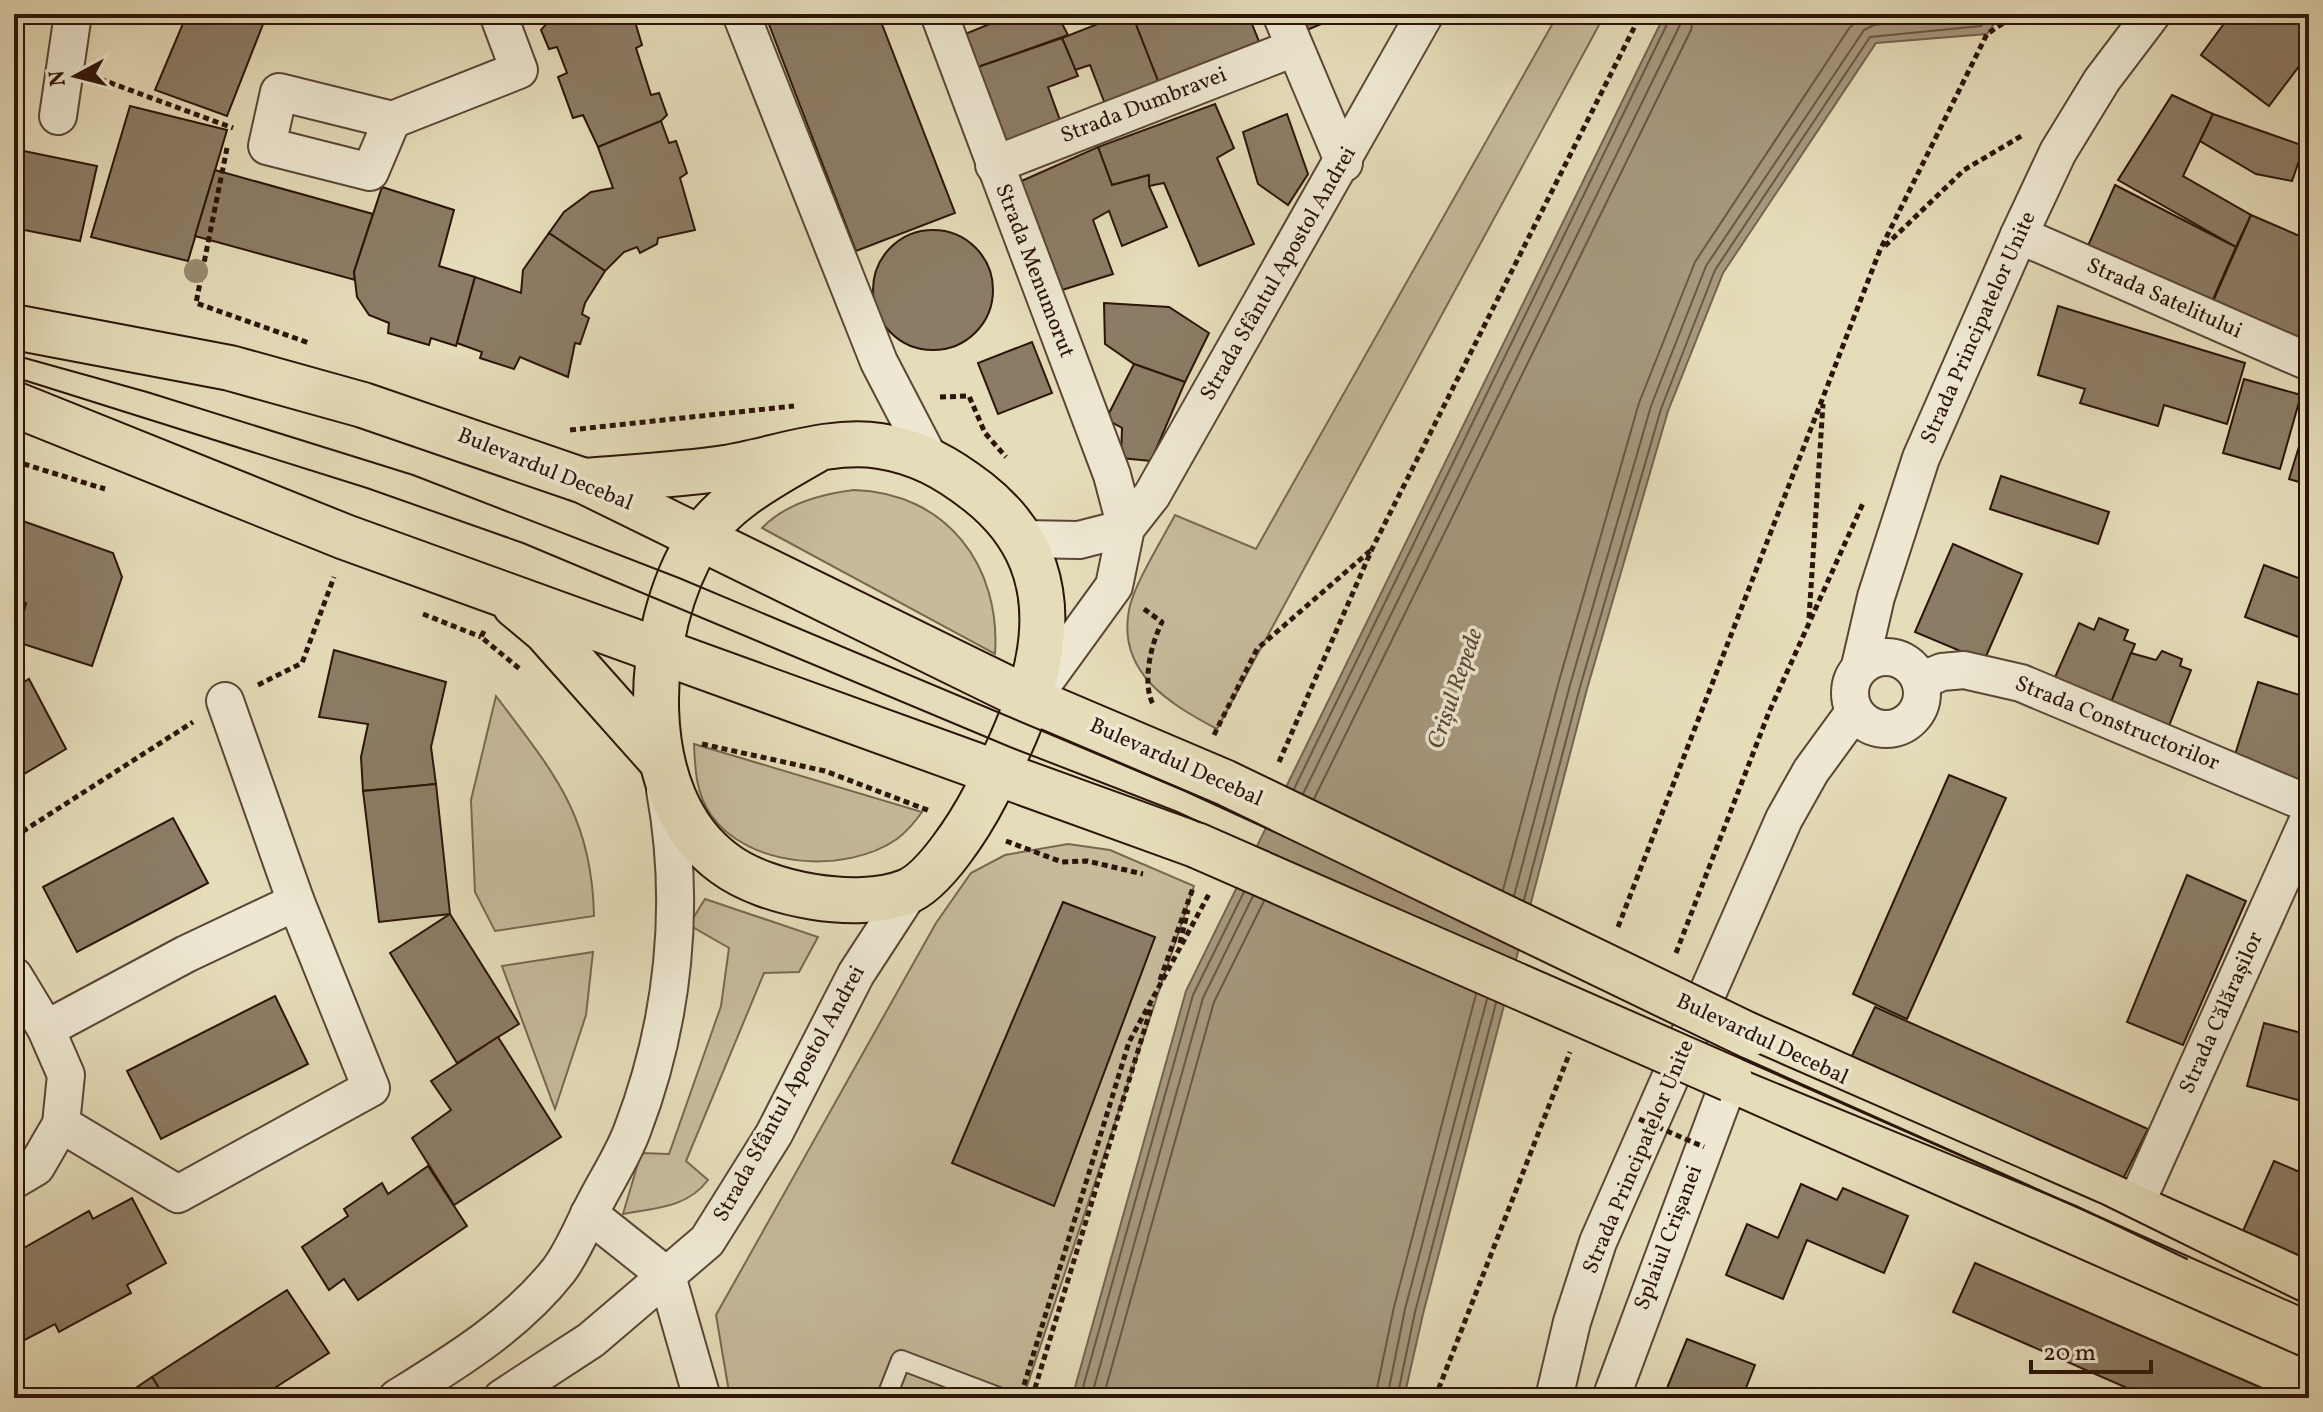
<svg xmlns="http://www.w3.org/2000/svg" width="2323" height="1412" font-family="Vollkorn,serif">
<rect width="100%" height="100%" fill="#e5dcb9"/>
<filter id="stains"><feTurbulence type="fractalNoise" baseFrequency=".0025" numOctaves="4"/><feColorMatrix values="0 0 0 0 .2 0 0 0 0 .09 0 0 0 0 .02 0 0 0 .5 -.17"/></filter>
<radialGradient id="worn" r=".72"><stop offset=".6" stop-color="#630" stop-opacity="0"/><stop offset="1" stop-color="#630" stop-opacity=".3"/></radialGradient>
<!-- green -->
<g fill="#c6ba9b" stroke="#796752" stroke-width="2">
<path d="M1558 14H1605L1217 729C1170 704 1117 673 1129 610 1133 586 1163 538 1175 515L1256 549Z"/>
<path d="M854 490C947 493 1001 566 995 654L762 528C786 503 821 494 854 490Z"/>
<path d="M496 696C553 772 592 815 594 916L495 931 475 892 471 800Z"/>
<path d="M694 744 922 812C915 822 906 832 897 839 845 875 748 868 711 815 696 794 695 769 694 744Z"/>
<polygon points="1068,844 1110,850 1194,886 1023,1398 730,1398 716,1315 936,923 971,873 1005,855"/>
<path d="M705 899 818 937 799 972 764 973 686 1161 708 1180C687 1208 655 1208 623 1214L641 1153 669 1154 721 1006 729 948 689 925Z"/>
<polygon points="593,952 586,1015 555,1109 502,966"/>
</g>
<!-- water -->
<polygon fill="#a6987e" stroke="#756350" stroke-width="2" points="1665,14 2001,14 1987,34 1876,43 1723,273 1668,411 1587,689 1423,1314 1404,1398 1072,1398 1186,991"/>
<g fill="none" stroke-linecap="round" stroke-linejoin="round">
<!-- shore -->
<g stroke="#695644" stroke-width="2">
<polyline points="1294,789 1672,14"/>
<polyline points="1303,794 1680,25 1682,14"/>
<polyline points="1314,799 1691,30 1694,14"/>
<polyline points="1503,890 1559,681 1639,403 1695,262 1850,27 1868,14"/>
<polyline points="1514,896 1570,685 1651,406 1706,266 1864,30 1874,25 1979,14"/>
<polyline points="1524,900 1580,687 1661,409 1715,270 1870,37 1981,26 1991,14"/>
<polyline points="1080,1398 1193,995 1244,892"/>
<polyline points="1091,1398 1203,998 1253,896"/>
<polyline points="1103,1398 1214,1002 1264,901"/>
<polyline points="1375,1398 1394,1307 1476,994"/>
<polyline points="1387,1398 1405,1309 1487,999"/>
<polyline points="1397,1398 1415,1312 1496,1003"/>
</g>
</g>
<!-- building -->
<g fill="#8c7c65" stroke="#2c140a" stroke-width="2">
<polygon points="187,14 267,14 227,116 155,90"/>
<polygon points="567,14 621,14 622,18 633,15 642,45 636,48 651,95 659,93 667,115 661,121 598,147 583,115 573,118 558,77 567,73 557,47 549,49 541,30 548,22"/>
<polygon points="765,14 878,14 955,213 856,251"/>
<polygon points="1014,14 1057,14 1068,35 978,67 965,34"/>
<polygon points="1123,14 1132,14 1159,83 1105,104 1090,65 1075,70 1062,38"/>
<polygon points="1132,14 1155,14 1156,17 1164,14 1248,14 1260,44 1159,83"/>
<polygon points="1292,14 1345,14 1300,33"/>
<polygon points="2231,14 2309,15 2309,53 2269,106 2201,55"/>
<polygon points="14,16 23,18 14,60"/>
<polygon points="1062,38 1078,76 1048,87 1061,123 999,144 978,67"/>
<polygon points="2172,95 2213,114 2183,176 2251,215 2236,247 2118,180"/>
<polygon points="1215,104 1234,148 1217,158 1254,244 1199,266 1164,183 1149,186 1149,175 1112,185 1098,147"/>
<polygon points="130,106 227,130 188,261 91,237"/>
<polygon points="1287,114 1308,174 1288,205 1258,184 1243,132"/>
<polygon points="2213,114 2304,146 2292,181 2256,174 2200,141"/>
<polygon points="661,121 669,143 676,141 687,173 680,178 695,230 658,238 657,244 640,253 637,247 624,252 605,271 549,233 564,212 591,192 613,188 598,147"/>
<polygon points="1098,147 1112,185 1149,175 1149,186 1167,227 1122,246 1109,211 1093,220 1113,274 1062,290 1017,183"/>
<polygon points="14,149 97,166 80,241 14,228"/>
<polygon points="215,170 373,214 354,272 355,280 195,236"/>
<polygon points="2115,185 2236,247 2211,304 2087,248"/>
<polygon points="382,187 454,210 439,266 475,277 456,346 431,338 429,345 388,333 389,323 369,315 357,297 354,272"/>
<polygon points="2251,215 2309,240 2309,347 2210,308"/>
<circle cx="933" cy="290" r="60"/>
<polygon points="549,233 605,271 585,303 582,314 589,318 580,344 575,343 568,377 520,357 514,369 480,358 482,352 457,343 475,277 521,293 523,270"/>
<polygon points="1104,303 1169,307 1209,333 1185,382 1134,364 1105,344"/>
<polygon points="2058,306 2245,363 2227,424 2164,405 2158,426 2080,403 2085,389 2038,375"/>
<polygon points="1032,342 1052,393 998,414 978,363"/>
<polygon points="1134,364 1185,382 1151,461 1121,458 1122,428 1106,419"/>
<polygon points="2244,379 2301,395 2280,469 2223,453"/>
<polygon points="2309,414 2309,485 2289,479"/>
<polygon points="2001,476 2109,512 2098,544 1990,509"/>
<polygon points="20,520 113,553 122,577 92,666 17,642 26,603 14,599 14,538"/>
<polygon points="1953,544 2022,574 1984,661 1915,632"/>
<polygon points="2264,565 2309,582 2309,641 2245,617"/>
<polygon points="2099,618 2128,630 2124,640 2135,644 2108,710 2052,684 2079,623 2094,630"/>
<polygon points="334,650 446,682 431,747 436,784 363,791 361,757 368,724 319,717"/>
<polygon points="2162,651 2182,659 2180,666 2191,670 2165,736 2108,710 2131,653 2156,660"/>
<polygon points="29,679 66,749 14,780 14,688"/>
<polygon points="2258,682 2309,698 2309,765 2303,784 2233,761"/>
<polygon points="1949,775 2006,798 1907,1019 1853,994"/>
<polygon points="436,784 450,914 379,922 363,791"/>
<polygon points="173,818 208,883 77,952 43,887"/>
<polygon points="2187,875 2246,901 2183,1045 2127,1022"/>
<polygon points="1063,902 1155,937 1054,1206 952,1163"/>
<polygon points="450,914 519,1024 457,1063 390,953"/>
<polygon points="275,996 308,1064 161,1139 127,1071"/>
<polygon points="1875,1007 2148,1129 2121,1183 1851,1058"/>
<polygon points="2264,1023 2309,1035 2309,1103 2247,1086"/>
<polygon points="498,1037 561,1137 454,1205 412,1138 451,1110 431,1081"/>
<polygon points="2274,1161 2309,1176 2309,1271 2239,1240"/>
<polygon points="428,1166 467,1226 358,1300 344,1279 329,1290 302,1247 348,1216 344,1209 382,1183 388,1194"/>
<polygon points="1801,1184 1837,1200 1843,1188 1908,1216 1884,1273 1807,1240 1783,1299 1726,1275 1747,1224 1778,1238"/>
<polygon points="132,1198 166,1263 127,1285 131,1293 59,1332 55,1324 17,1344 14,1338 15,1253 89,1211 93,1219"/>
<polygon points="1975,1263 2285,1398 2150,1398 1953,1312"/>
<polygon points="287,1290 329,1353 259,1398 165,1398 152,1377"/>
<polygon points="1687,1339 1755,1365 1742,1398 1663,1398"/>
<polygon points="152,1377 165,1398 121,1398"/>
</g>
<g fill="none" stroke-linecap="round" stroke-linejoin="round">
<defs>
<polyline id="lane" points="886,1398 901,1360 1001,1398"/>
<g id="street">
<polyline points="741,14 879,362 929,458"/>
<polyline points="939,14 1112,475 1126,528"/>
<polyline points="1281,14 1344,163"/>
<polyline points="58,116 73,14"/>
<polyline points="392,120 370,172 267,146 279,92 392,120 519,70 498,14"/>
<polyline points="994,165 1294,48"/>
<polyline points="2019,235 2309,362"/>
<polyline points="1023,539 1079,540 1126,528"/>
<circle cx="1886" cy="693" r="36"/>
<polyline points="1860,666 1876,597 1921,458 2019,235 2058,152 2102,80 2152,14"/>
<polyline points="1920,681 1942,672 1964,670 2021,683 2309,804"/>
<polyline points="1032,699 1114,586 1126,528 1152,495 1425,14"/>
<polyline points="14,976 46,1029 66,1075 61,1124 36,1167 14,1180"/>
<polyline points="46,1029 186,954 296,902"/>
<polyline points="61,1124 178,1194 371,1088 296,902 225,701"/>
<polyline points="2134,1208 2309,818"/>
<polyline points="589,1214 667,1276 702,1398"/>
<path d="M397 1398C455 1362 516 1325 559 1270 574 1250 584 1223 596 1201 608 1178 623 1155 632 1131 674 1022 686 904 665 790"/>
<polyline points="502,1398 591,1340 707,1241 774,1134 856,974 910,891"/>
<polyline points="1554,1398 1572,1322 1598,1242 1784,819 1811,771 1854,712"/>
<polyline points="1611,1398 1730,1079"/>
</g>
<g id="primary">
<polyline points="14,327 230,368 363,405 584,481 1031,700 1224,782"/>
<polyline points="14,404 345,537 1196,845"/>
<path d="M584 481C631 477 678 475 725 468 775 460 829 438 880 446 919 452 947 468 978 492 1085 576 1038 696 985 796 971 823 935 881 906 892 857 911 767 895 725 864 632 797 643 629 699 540 725 499 775 474 816 450"/>
<polyline points="515,605 545,630 658,757"/>
<polyline points="1748,1035 2309,1285"/>
<polyline points="1730,1079 2309,1335"/>
</g>
</defs>
<!-- lane casing -->
<use href="#lane" stroke="#5a4636" stroke-width="22"/>
<!-- street casing -->
<use href="#street" stroke="#5a4636" stroke-width="40"/>
<!-- primary casing -->
<use href="#primary" stroke="#2c140a" stroke-width="48"/>
<!-- path -->
<g stroke="#2c140a" stroke-width="5" stroke-dasharray="6 4" stroke-linecap="butt">
<polyline points="100,79 233,128"/>
<polyline points="227,148 196,303 309,343"/>
<polyline points="1885,246 1964,170 2023,135"/>
<polyline points="940,397 969,396 985,433 1006,457"/>
<polyline points="570,430 794,406"/>
<polyline points="14,461 105,489"/>
<path d="M1144 609 1162 622C1151 644 1141 684 1154 706"/>
<polyline points="423,614 481,637"/>
<polyline points="1809,618 1823,404"/>
<polyline points="484,631 481,637 521,670"/>
<polyline points="258,685 302,663 334,577"/>
<polyline points="1214,735 1257,649 1370,551"/>
<polyline points="702,744 825,771 930,811"/>
<polyline points="1279,762 1372,549 1641,14"/>
<polyline points="14,837 193,722"/>
<polyline points="1006,841 1062,862 1087,861 1143,874"/>
<polyline points="1618,927 1880,250 1987,34 2017,14"/>
<polyline points="1180,943 1188,910"/>
<polyline points="1676,953 1769,712 1864,501"/>
<polyline points="1160,980 1193,888"/>
<polyline points="1024,1385 1129,1042 1209,894"/>
<polyline points="1032,1398 1152,1005"/>
<polyline points="1435,1398 1570,1052"/>
</g>
<!-- lane -->
<use href="#lane" stroke="#eee8d2" stroke-width="18"/>
<!-- street -->
<use href="#street" stroke="#eee8d2" stroke-width="36"/>
<!-- primary -->
<use href="#primary" stroke="#e5dcb9" stroke-width="44"/>
<!-- tram -->
<g stroke="#2c140a" stroke-width="2">
<polyline points="14,355 147,392 413,475 679,578 1185,791 1743,1047 2102,1204 2309,1306"/>
<polyline points="14,377 367,488 523,543 1010,747 1175,811 1735,1066 2076,1206 2187,1259"/>
</g>
<defs>
<g id="primary-bridge">
<polyline points="1224,782 1748,1035"/>
<polyline points="1196,845 1730,1079"/>
</g>
</defs>
<!-- primary-bridge casing -->
<use href="#primary-bridge" stroke="#2c140a" stroke-width="48" stroke-linecap="butt"/>
<!-- path-bridge -->
<polyline stroke="#2c140a" stroke-width="5" stroke-dasharray="6 4" stroke-linecap="butt" points="1639,1119 1704,1147"/>
<!-- primary-bridge -->
<use href="#primary-bridge" stroke="#e5dcb9" stroke-width="44"/>
</g>
<!-- trees -->
<circle fill="#998a71" cx="196" cy="271" r="12"/>
<g text-anchor="middle" dominant-baseline="central" stroke-width="7" stroke-linejoin="round" paint-order="stroke">
<!-- street labels -->
<g font-size="22" fill="#2c140a" stroke="#eee8d2">
<text transform="translate(1144 106) rotate(-21)">Strada Dumbravei</text>
<text transform="translate(1034 271) rotate(69)">Strada Menumorut</text>
<text transform="translate(1279 274) rotate(-60)">Strada Sfântul Apostol Andrei</text>
<text transform="translate(2164 299) rotate(24)">Strada Satelitului</text>
<text transform="translate(1979 328) rotate(-66)">Strada Principatelor Unite</text>
<text transform="translate(545 470) rotate(22)">Bulevardul Decebal</text>
<text transform="translate(2117 724) rotate(22)">Strada Constructorilor</text>
<text transform="translate(1176 763) rotate(24)">Bulevardul Decebal</text>
<text transform="translate(2222 1013) rotate(-66)">Strada Călărașilor</text>
<text transform="translate(1762 1040) rotate(25)">Bulevardul Decebal</text>
<text transform="translate(790 1094) rotate(-61)">Strada Sfântul Apostol Andrei</text>
<text transform="translate(1639 1157) rotate(-67)">Strada Principatelor Unite</text>
<text transform="translate(1669 1238) rotate(-69)">Splaiul Crișanei</text>
</g>
<!-- water labels -->
<g font-size="24" font-style="italic" fill="#5d4938" stroke="#eee8d2">
<text transform="translate(1456 689) rotate(-71)">Crișul Repede</text>
</g>
</g>
<!-- margin -->
<rect width="2323" height="1412" fill="none" stroke="#e5dcb9" stroke-width="48"/>
<rect x="16" y="16" width="2291" height="1380" fill="none" stroke="#2c140a" stroke-width="4"/>
<rect x="24" y="24" width="2275" height="1364" fill="none" stroke="#2c140a" stroke-width="2"/>
<!-- north arrow -->
<g transform="translate(76 76) rotate(263)" stroke="#eee8d2" stroke-width="6" paint-order="stroke">
<path d="M0-6L14 30L0 20L-14 30Z" fill="#2c140a"/>
<text y="-12" font-size="22" font-weight="bold" text-anchor="middle" fill="#2c140a">N</text>
</g>
<!-- scale -->
<path d="M2031 1360v12h120v-12" fill="none" stroke="#2c140a" stroke-width="4"/>
<text x="2043" y="1360" font-size="24" fill="#2c140a" stroke="#eee8d2" stroke-width="6" paint-order="stroke">20 m</text>
<rect width="100%" height="100%" filter="url(#stains)"/>
<rect width="100%" height="100%" fill="url(#worn)"/>
</svg>
